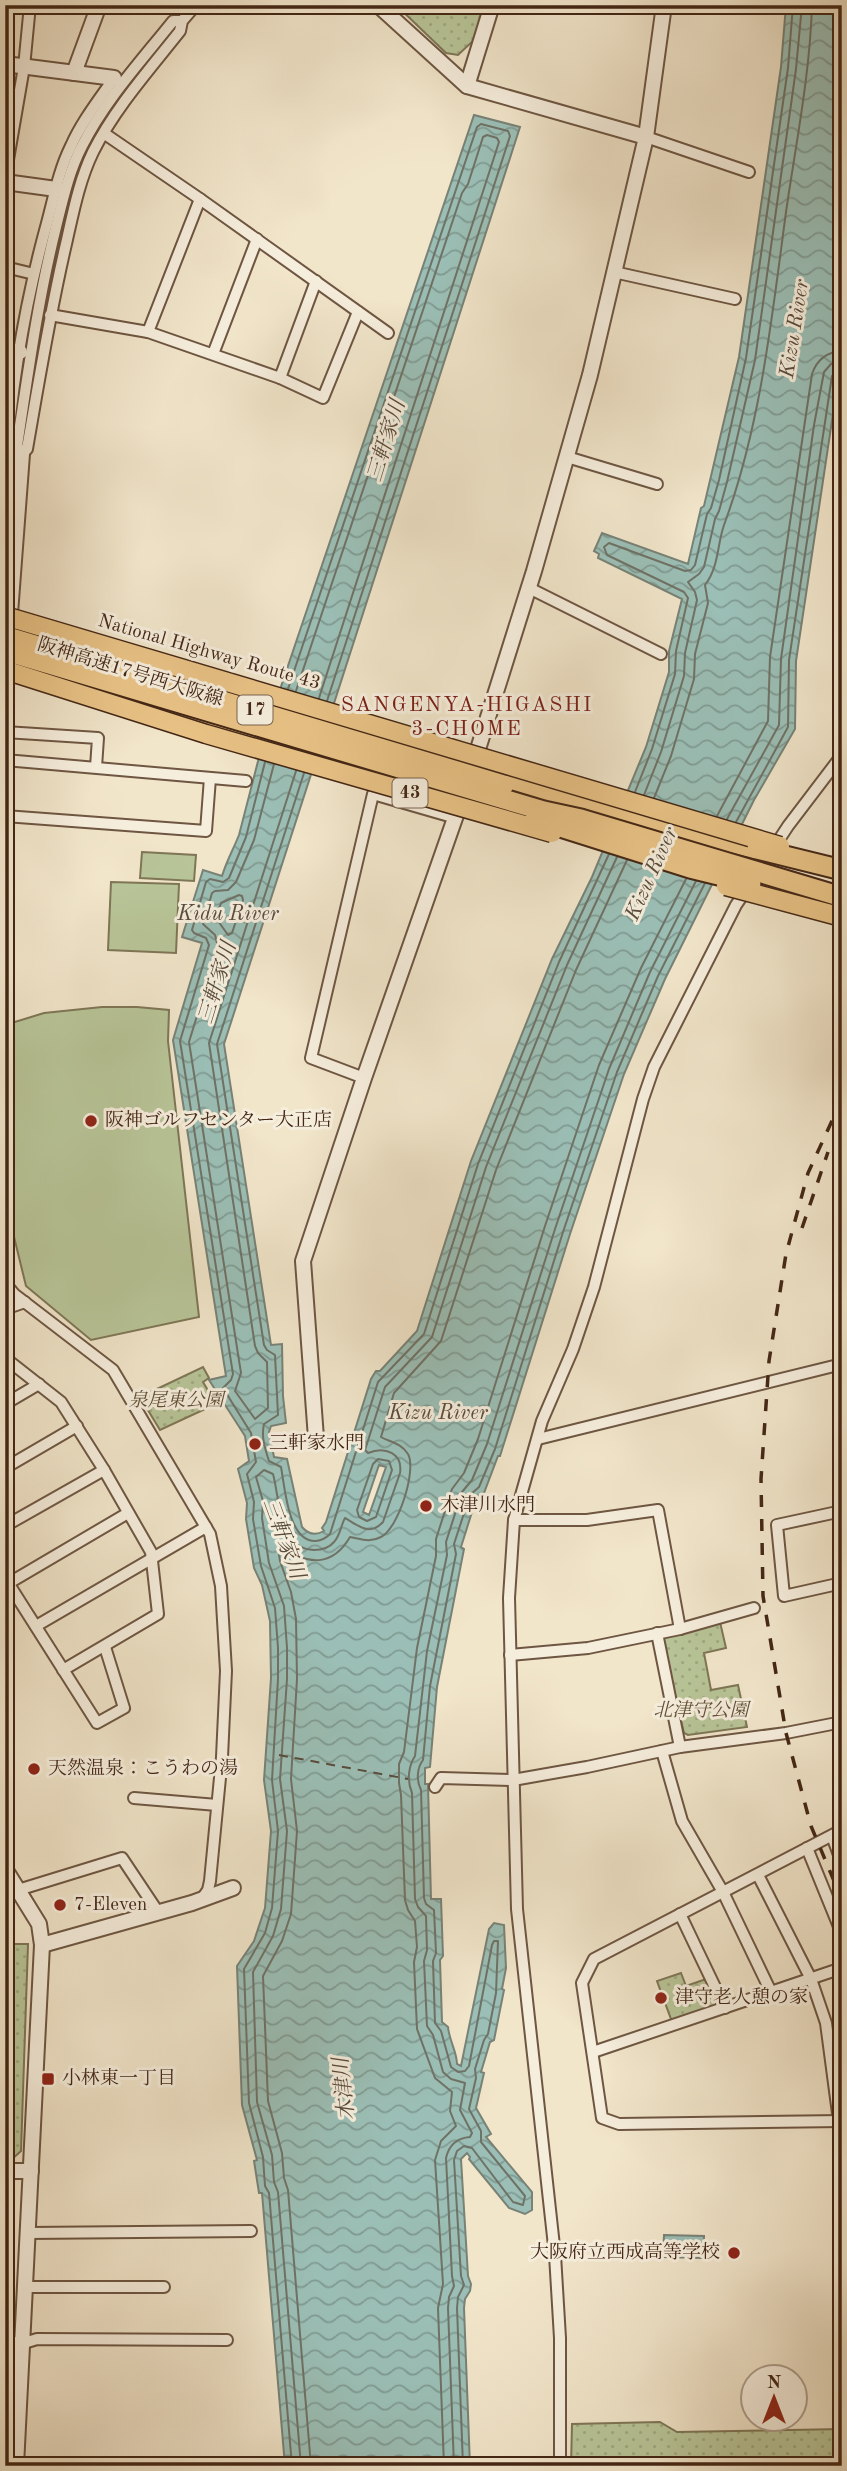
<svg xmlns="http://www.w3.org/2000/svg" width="847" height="2471" font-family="'Old Standard TT','Noto Serif JP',serif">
<defs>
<pattern id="park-dots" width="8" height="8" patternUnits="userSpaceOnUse" patternTransform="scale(1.75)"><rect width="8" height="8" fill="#b8c598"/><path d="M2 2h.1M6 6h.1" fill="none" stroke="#9fa982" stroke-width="1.8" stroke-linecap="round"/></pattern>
<pattern id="water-waves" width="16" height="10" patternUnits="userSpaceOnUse" patternTransform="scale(1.75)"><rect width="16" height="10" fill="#9bbfb6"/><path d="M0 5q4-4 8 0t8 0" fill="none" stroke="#809b93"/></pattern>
</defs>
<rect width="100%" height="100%" fill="#f1e5ca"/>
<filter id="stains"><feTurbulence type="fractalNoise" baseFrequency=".00286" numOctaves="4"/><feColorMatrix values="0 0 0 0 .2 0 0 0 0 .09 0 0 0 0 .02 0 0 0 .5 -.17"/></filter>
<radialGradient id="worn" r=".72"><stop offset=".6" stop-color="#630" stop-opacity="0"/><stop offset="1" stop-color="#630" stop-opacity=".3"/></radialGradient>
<!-- park -->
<g fill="url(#park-dots)" stroke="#7e7656" stroke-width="2">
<polygon points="396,5 484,5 474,40 458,55 446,53"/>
<polygon points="203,1367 209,1378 203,1382 216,1404 160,1430 140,1397"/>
<polygon points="720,1622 726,1648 704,1653 711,1690 738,1685 747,1727 688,1735 684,1733 661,1637"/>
<polygon points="5,1944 28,1944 21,2151 11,2160 5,2160"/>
<polygon points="681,1973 686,1986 709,1978 721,2006 676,2022 671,2019 657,1981"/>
<polygon points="660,2422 677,2432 842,2429 842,2466 571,2466 572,2424"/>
</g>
<!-- pitch -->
<g fill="#b8c598" stroke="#7e7656" stroke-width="2">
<polygon points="142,852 196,855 194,881 140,878"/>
<polygon points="111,882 179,884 176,953 108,950"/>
<polygon points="102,1007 137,1007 169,1010 168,1041 199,1317 91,1340 26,1286 5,1200 5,1025 44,1013"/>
</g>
<!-- water -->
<g fill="url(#water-waves)" stroke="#788276" stroke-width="2" fill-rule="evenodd">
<path d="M786 5H842V354L796 661 795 729 754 800 665 979 624 1074 570 1234 500 1456H498L484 1493 481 1496H477L461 1547 464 1549 437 1687 430 1767 425 1768V1784H428L431 1899H441L443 1956 440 1960 442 2022 448 2027C449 2040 457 2052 457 2064L461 2066 489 1929 494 1923 504 1925 506 1968 502 1989 504 1990 494 2040 490 2042 481 2072 484 2073 476 2108 491 2134 486 2137 532 2192V2210L525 2214 509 2208 469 2159 470 2157 467 2153 461 2159 468 2276 471 2284 470 2291 465 2299 464 2308 470 2466H285L262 2193H259L254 2161 257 2160 242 2105 237 1966 254 1941 265 1908 271 1831 264 1780 271 1678 270 1621 262 1585 254 1568 246 1519 247 1503 238 1469 249 1461 245 1436 209 1380 226 1376 173 1040 202 943 182 937 203 870 222 876C227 860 233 850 239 835L265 734 474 115 520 127 224 1044 271 1345 282 1344 283 1396 286 1423 271 1426 269 1432 274 1457 287 1459 302 1527C308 1534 315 1536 324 1531L322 1528 326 1522 371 1379 376 1371H380L417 1331 471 1161 552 959 592 877 646 747 669 672V651L682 599 598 558 599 554 594 551 602 533 688 564 701 508 704 506 739 357 781 67ZM379 1465 386 1467 369 1515 363 1512Z"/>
<polygon points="664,2235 704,2236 703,2258 663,2257"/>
</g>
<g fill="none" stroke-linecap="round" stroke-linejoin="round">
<!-- shore -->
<g stroke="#6f7266" stroke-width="2">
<polyline points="288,689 477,127 481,124 508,131 510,136 327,701"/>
<polyline points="296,691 462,193 468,184 483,137 487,135 497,138 499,142 319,698"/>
<polyline points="265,762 246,837 229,878 223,882 210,879 206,882 192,930 194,933 206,938 209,945 180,1041 233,1374 231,1380 223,1388 251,1433 256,1462 247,1474 254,1502 253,1519 261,1566 275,1608 278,1648 278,1679 272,1780 278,1831 272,1908 265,1933 244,1969 249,2103 263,2157 265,2186 269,2193 292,2466"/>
<polyline points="274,764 254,840 236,882 228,890 215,891 212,893 203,924 215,935 218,947 189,1042 241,1373 235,1391 255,1419 268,1408 267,1362 258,1353 255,1346 209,1043 296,771"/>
<path d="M304 773 217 1044 264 1345 267 1350 275 1355 278 1415 264 1424C261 1437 265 1449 269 1461L281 1467C285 1488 288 1541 315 1541 322 1541 326 1538 330 1534L378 1382 424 1334 478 1164 559 962 609 854"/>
<polyline points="635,792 652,749 675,674 676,651 688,598 684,592 607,555 604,547 609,543 685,571 691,570 695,565 707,514 711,508 719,480 746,358 788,68 793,5"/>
<polyline points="644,795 661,752 684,676 685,653 697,600 695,592 688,582 699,574 704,567 715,519 719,511 727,482 755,360 796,69 802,5"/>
<path d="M654 798 671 756 694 679 695 654 708 603 705 585C719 567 717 545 724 525 761 425 772 316 786 212 796 143 810 74 812 5"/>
<path d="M717 816 768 721 770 657 812 374C817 359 827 352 842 351"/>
<polyline points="727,819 779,725 781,659 814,425 824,372 831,364 842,361"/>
<polyline points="736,822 788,727 789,660 832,376 836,371 842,370"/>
<polygon points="239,895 242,896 243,900 232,933 228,935 216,918 221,903"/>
<polygon points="378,1459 389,1461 392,1470 376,1517 367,1521 359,1517 357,1510 373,1464"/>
<path d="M301 2466 278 2192 274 2182 272 2155 257 2102 253 1972 273 1936 281 1909 287 1831 280 1779 287 1679V1648L284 1606 269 1563 262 1518 263 1501 256 1477 264 1470 273 1474C280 1499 278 1549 314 1550 321 1550 329 1548 334 1542 340 1536 341 1525 345 1518 358 1525 369 1537 383 1522L400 1473C403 1453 385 1446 368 1453L365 1450 385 1387 432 1337 486 1167 567 965 617 857"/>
<path d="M311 2466 288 2190 284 2178 282 2153 268 2101 263 1976 282 1941 291 1914 297 1831 291 1779 297 1679 296 1619 291 1592 280 1561 278 1548 283 1545C307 1567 333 1566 350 1537 361 1539 370 1543 381 1537 398 1529 417 1470 408 1454 401 1443 390 1442 381 1437L394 1393 441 1341 496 1170 576 970 627 860"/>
<polyline points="444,2466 438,2308 443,2284 435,2160 441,2141 456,2126 450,2111 452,2092 435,2078 417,2029 414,1962 417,1947 415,1921 408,1910 405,1900 401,1795 399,1783 399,1764 404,1752 417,1648 436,1556 436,1539 452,1489 464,1473 478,1439 545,1226 599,1065 641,968 686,879"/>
<path d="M454 2466 448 2308 449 2297 454 2286 452 2276 446 2158C449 2145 456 2138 470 2137L472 2133 460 2110 465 2083 451 2079 443 2072 433 2035 427 2026 424 1961 427 1950 426 1916 418 1907 415 1899 412 1793C407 1781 408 1767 415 1756L427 1651 447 1555 446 1542 462 1492 472 1480 487 1444 555 1229 609 1069 650 972 696 881"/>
<path d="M463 2466 457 2308 458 2297 464 2285 461 2276 454 2160 457 2151 464 2146 472 2148 513 2202 523 2205 525 2196 481 2142V2131L469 2109 476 2078 475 2069 484 2040 488 2034 496 1993 498 1941H494L492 1945 469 2066 465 2071 458 2072 451 2067 441 2031 435 2023 433 1961 436 1953 434 1910 426 1904 424 1898 421 1790C416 1780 417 1768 423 1760L430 1686 456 1554 454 1544 470 1495 479 1487 495 1449 563 1232 617 1072 658 976 705 883"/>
</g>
<!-- ferry -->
<polyline stroke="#594c3d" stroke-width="2" stroke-dasharray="9 7" stroke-linecap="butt" points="279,1755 408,1779"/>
<defs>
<g id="minor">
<path d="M182 21H173C141 61 105 100 82 146 69 171 63 199 56 227 38 299 28 373 17 446L22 454 27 449C39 380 50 312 66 244 73 213 79 181 93 152 115 108 150 69 180 31L182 21 196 5"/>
<polyline points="105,134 200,199 388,333"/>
<polyline points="646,137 749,172"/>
<polyline points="5,177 24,67 30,5"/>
<polyline points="5,267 34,274"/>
<polyline points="614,272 735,299"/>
<polyline points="50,315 148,332 280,378 323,398 358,312"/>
<polyline points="148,332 200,199"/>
<polyline points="213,354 257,239"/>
<polyline points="280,378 316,281"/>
<polyline points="567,457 657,484"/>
<path d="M5 471C11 388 25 303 47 223 54 197 59 170 71 146 82 121 99 100 114 78"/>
<polyline points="529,588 661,654"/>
<polyline points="5,732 98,738 96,767"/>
<polyline points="5,760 246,781"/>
<polyline points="5,816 206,831 210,778"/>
<polyline points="756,875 788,826 842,755"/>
<polyline points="364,1078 311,1058 373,794 456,818"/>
<polyline points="5,1283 14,1294 113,1370 210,1534 221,1586 226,1671 222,1757 210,1881 208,1890 201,1900"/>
<polyline points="5,1309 25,1302"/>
<polyline points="5,1358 61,1402 104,1470 151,1552 158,1614 63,1670"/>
<polyline points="5,1404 39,1384"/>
<polyline points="538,1439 842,1364"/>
<polyline points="5,1468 77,1426"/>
<polyline points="842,1511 777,1525 784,1596 842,1583"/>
<polyline points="514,1520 587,1520 658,1510 680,1629"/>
<polyline points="5,1526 104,1470"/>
<polyline points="5,1578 97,1723 124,1708 105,1647"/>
<polyline points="9,1583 128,1513"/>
<polyline points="36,1626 206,1527"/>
<polyline points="657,1633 680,1747"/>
<polyline points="510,1655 588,1648 680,1629 754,1608"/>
<polyline points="662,1751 682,1821 723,1892 771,1992"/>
<polyline points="435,1787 441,1778 513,1780 587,1767 680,1747 786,1733 842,1722"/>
<polyline points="134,1798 217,1805"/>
<polyline points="842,1830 594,1959 582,1983 602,2118 619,2124 842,2121"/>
<polyline points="832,1836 842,1863"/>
<polyline points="807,1848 842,1934"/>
<polyline points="758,1875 811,1979 826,2023 839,2121"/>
<polyline points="18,1890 122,1858 158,1912"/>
<polyline points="680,1914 725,2008"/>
<polyline points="593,2052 842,1968"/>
<polyline points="28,2233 251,2231"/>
<polyline points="25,2287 164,2287"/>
<polyline points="21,2344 37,2339 227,2340"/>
<polyline points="560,2466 560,2338 555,2255 517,1909 509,1598 514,1520 542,1421 573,1349 594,1287 643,1099 654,1067 736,905 747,889"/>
</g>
<g id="tertiary">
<polyline points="378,5 467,86 646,137"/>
<polyline points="5,64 114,78"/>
<polyline points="74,73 99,5"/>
<polyline points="467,86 492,5"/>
<polyline points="5,182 56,189"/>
<polyline points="5,350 20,352"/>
<polyline points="9,627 22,454"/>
<polyline points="473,765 534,571 590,375 646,137 664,5"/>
<polyline points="316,1438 303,1261 364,1078 462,798"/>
<polyline points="5,1869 39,1924 42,1945 16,2466"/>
<polyline points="42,1945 192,1903 233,1888"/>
<polyline points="5,2171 31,2171"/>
<polyline points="5,2344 21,2344"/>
</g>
<g id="motorway">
<polyline points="220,689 300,717"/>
<polyline points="111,696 236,732 288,742"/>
<polyline points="504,785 613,804"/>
<polyline points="595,809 757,849"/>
</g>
</defs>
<!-- minor casing -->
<use href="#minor" stroke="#6e5642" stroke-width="14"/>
<!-- tertiary casing -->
<use href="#tertiary" stroke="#6e5642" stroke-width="18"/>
<!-- motorway casing -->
<use href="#motorway" stroke="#432615" stroke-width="23"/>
<!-- minor -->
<use href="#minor" stroke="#f6eedd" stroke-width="10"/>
<!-- tertiary -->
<use href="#tertiary" stroke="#f6eedd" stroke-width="14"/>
<!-- motorway -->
<use href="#motorway" stroke="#e8c285" stroke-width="19"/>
<!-- rail -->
<g stroke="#432615" stroke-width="3.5" stroke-dasharray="12 12" stroke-linecap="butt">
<polyline points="842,1099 808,1173 786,1254 769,1361 761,1479 763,1596 786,1733 811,1826 842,1900"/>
<polyline points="802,1228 828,1152"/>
</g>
<defs>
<g id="trunk-bridge">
<polyline points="5,616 780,846"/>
<polyline points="5,670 206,734 552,833"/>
<polyline points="726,886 842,917"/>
</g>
<g id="motorway-bridge">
<polyline points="5,636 504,785"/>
<polyline points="5,651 544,811 581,819 842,897"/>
<polyline points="535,819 690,868 751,883"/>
<polyline points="757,849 842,870"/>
</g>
</defs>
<!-- trunk-bridge casing -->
<use href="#trunk-bridge" stroke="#432615" stroke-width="21" stroke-linecap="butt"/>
<!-- motorway-bridge casing -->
<use href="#motorway-bridge" stroke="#432615" stroke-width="23" stroke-linecap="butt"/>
<!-- trunk-bridge -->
<use href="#trunk-bridge" stroke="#e8c285" stroke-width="18"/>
<!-- motorway-bridge -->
<use href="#motorway-bridge" stroke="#e8c285" stroke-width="19"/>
</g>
<!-- markers -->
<g fill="#8f2418" stroke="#f6eedd" stroke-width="2.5">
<circle cx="91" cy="1121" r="7"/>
<circle cx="255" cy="1444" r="7"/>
<circle cx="426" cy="1506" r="7"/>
<circle cx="34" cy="1769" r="7"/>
<circle cx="60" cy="1905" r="7"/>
<circle cx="661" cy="1998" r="7"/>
<rect x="41" y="2072" width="14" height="14" rx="3.5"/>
<circle cx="734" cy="2253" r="7"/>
</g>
<g text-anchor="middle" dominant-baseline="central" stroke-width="6" stroke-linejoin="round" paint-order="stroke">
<!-- shield labels -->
<g fill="#f6eedd" stroke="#796251" stroke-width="2">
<rect x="237.5" y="695.5" width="35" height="29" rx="5"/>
<rect x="392.5" y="778.5" width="35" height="29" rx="5"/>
</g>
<g font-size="18" font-weight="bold" fill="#432615">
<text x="255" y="710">17</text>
<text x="410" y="793">43</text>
</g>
<!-- street labels -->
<g font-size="19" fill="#432615" stroke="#f6eedd">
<text transform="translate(209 653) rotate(16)">National Highway Route 43</text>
<text transform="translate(130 673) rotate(17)">阪神高速17号西大阪線</text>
</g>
<!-- poi labels -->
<g font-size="19" fill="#432615" stroke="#f6eedd" text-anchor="start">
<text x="105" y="1121">阪神ゴルフセンター大正店</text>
<text x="269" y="1444">三軒家水門</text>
<text x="440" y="1506">木津川水門</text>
<text x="48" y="1769">天然温泉：こうわの湯</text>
<text x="74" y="1905">7-Eleven</text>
<text x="675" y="1998">津守老人憩の家</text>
<text x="62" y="2079">小林東一丁目</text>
<text x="720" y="2253" text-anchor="end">大阪府立西成高等学校</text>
</g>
<!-- park labels -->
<g font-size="19" font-style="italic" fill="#604e36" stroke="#f6eedd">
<text x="176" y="1401">泉尾東公園</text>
<text x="701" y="1711">北津守公園</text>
</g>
<!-- water labels -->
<g font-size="21" font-style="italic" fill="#594c3d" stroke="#f6eedd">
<text transform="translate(795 329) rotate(-81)">Kizu River</text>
<text transform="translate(387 441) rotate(-73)">三軒家川</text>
<text transform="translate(652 874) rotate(-66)">Kizu River</text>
<text x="228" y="914">Kidu River</text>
<text transform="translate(218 983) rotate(-73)">三軒家川</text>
<text x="438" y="1413">Kizu River</text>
<text transform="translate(283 1539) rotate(70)">三軒家川</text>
<text transform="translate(345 2089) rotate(-96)">木津川</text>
</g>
<!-- neighbourhood labels -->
<g font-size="21" letter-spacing="2" fill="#7a1f14" stroke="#f6eedd">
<text x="467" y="705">SANGENYA-HIGASHI<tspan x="467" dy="24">3-CHOME</tspan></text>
</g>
</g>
<!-- margin -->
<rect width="847" height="2471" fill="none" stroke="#f1e5ca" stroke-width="28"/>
<rect x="7" y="7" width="833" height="2457" fill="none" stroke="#432615" stroke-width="3.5"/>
<rect x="14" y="14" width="819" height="2443" fill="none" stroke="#432615" stroke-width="2"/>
<!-- north arrow -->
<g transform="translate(774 2398)"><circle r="33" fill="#f6eedd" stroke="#ae9e8d" stroke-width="2"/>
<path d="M0-5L12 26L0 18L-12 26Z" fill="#8f2418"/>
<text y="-10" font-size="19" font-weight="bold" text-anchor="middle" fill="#432615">N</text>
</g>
<rect width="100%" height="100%" filter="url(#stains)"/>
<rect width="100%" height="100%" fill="url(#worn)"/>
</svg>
